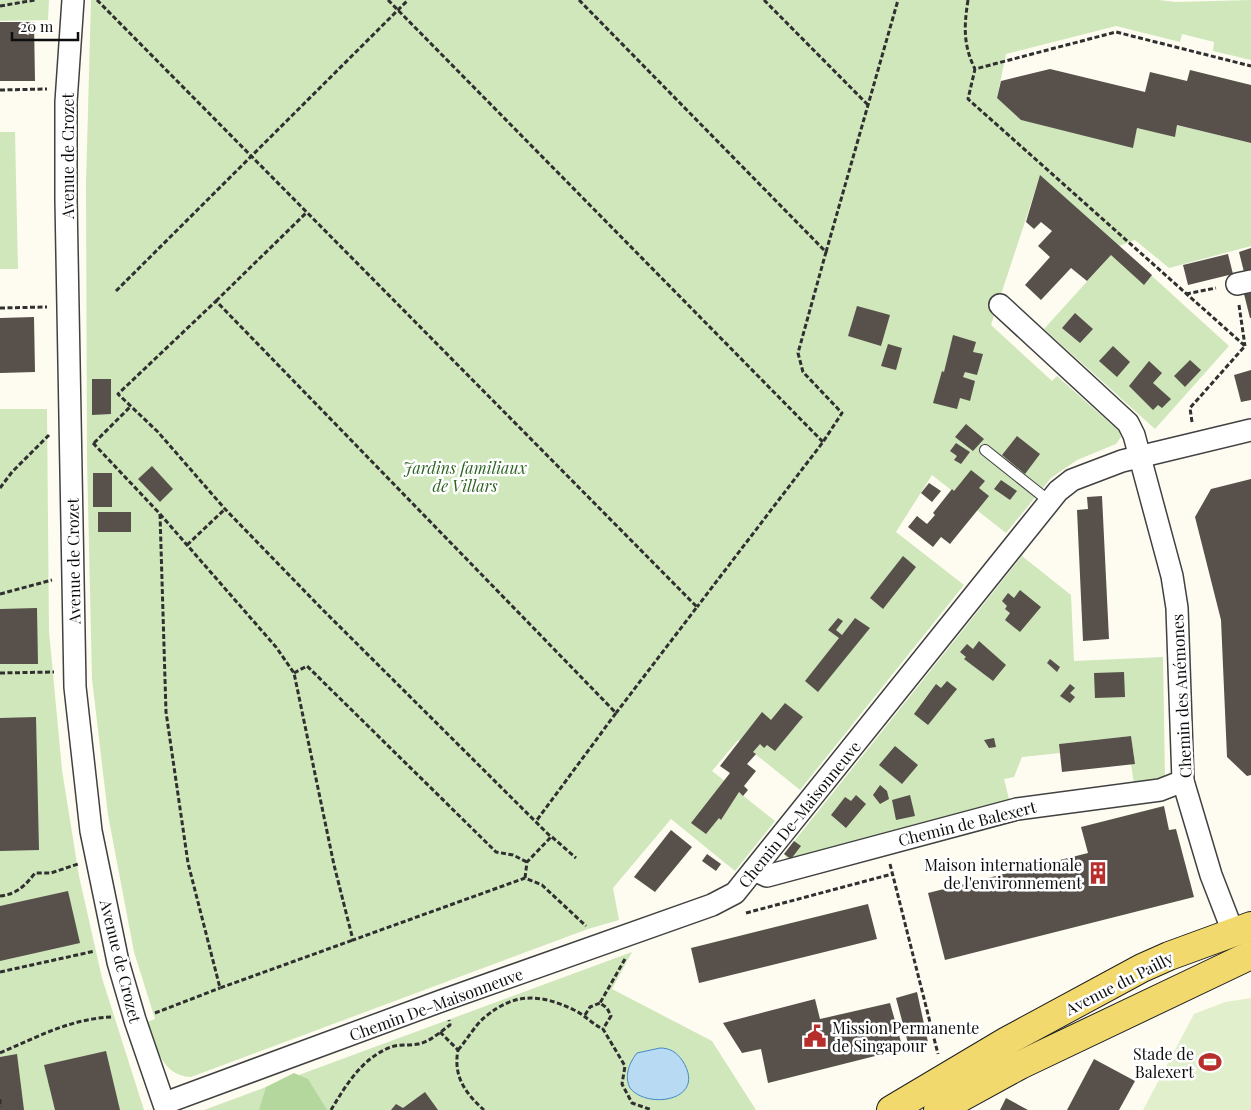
<svg xmlns="http://www.w3.org/2000/svg" width="1251" height="1110" font-family="'Playfair Display',serif">
<rect width="100%" height="100%" fill="#fefcf1"/>
<!-- green -->
<g fill="#d0e7bc">
<polygon points="0,0 49,0 48,20 0,21"/>
<path d="M91 0H1159L1175 2 1251 0V60L1213 51 1214 42 1182 34 1180 42 1116 26 1006 54 997 98 1021 120 1133 147 1137 128 1175 136 1177 125 1251 143V246L1169 268 1135 240 1119 246 1229 346 1155 429 1044 329 1119 246 1040 176 991 325 1052 381 1057 376 1119 431 1121 437 1116 444 1077 460 1051 478 1006 533 932 475 896 532 964 585 800 790 738 740 712 771 775 821 735 871 671 819 613 888 619 920 588 929 191 1077C161 1076 156 1045 147 1022L155 1019 134 952 108 815 92 679 87 459 86 183Z"/>
<polygon points="0,132 15,132 18,269 0,269"/>
<polygon points="0,409 47,409 49,631 62,770 79,876 102,978 144,1110 0,1110"/>
<polygon points="1022,556 1071,595 1074,661 1163,657 1165,777 1158,783 1134,784 1131,764 1135,764 1131,736 1059,744 1060,753 1022,757 1014,777 1004,779 1010,803 789,862 784,854"/>
<polygon points="632,952 612,989 712,1041 756,1110 204,1110"/>
</g>
<!-- forest -->
<polygon fill="#b3d79c" points="294,1073 308,1079 327,1110 259,1110 266,1087"/>
<!-- pitch -->
<polygon fill="#e1efcd" points="1251,998 1251,1110 1143,1110 1194,1014 1225,1002"/>
<!-- water -->
<path fill="#b8daf3" stroke="#438ac6" d="M660 1048C670 1048 676 1052 682 1060 709 1101 647 1110 630 1088 624 1076 629 1063 637 1053Z"/>
<!-- building -->
<g fill="#57504b">
<polygon points="0,22 34,22 35,81 0,81"/>
<polygon points="1050,69 1145,92 1150,72 1187,81 1190,70 1251,85 1251,143 1177,125 1175,137 1137,128 1133,148 1021,120 997,98 1001,81"/>
<polygon points="1040,175 1152,275 1144,285 1111,255 1087,281 1071,268 1041,300 1025,285 1050,257 1038,246 1052,231 1041,222 1034,229 1026,222"/>
<polygon points="1251,248 1251,270 1244,272 1239,252"/>
<polygon points="1228,254 1233,274 1188,285 1183,265"/>
<polygon points="1251,293 1251,318 1250,318 1244,294"/>
<polygon points="857,306 890,315 881,346 848,336"/>
<polygon points="1075,313 1093,329 1080,343 1062,328"/>
<polygon points="34,317 35,372 0,373 0,318"/>
<polygon points="953,335 976,342 973,352 983,354 977,375 965,372 963,377 975,381 970,401 960,398 957,409 933,403 942,371 944,372"/>
<polygon points="888,344 902,348 896,370 881,366"/>
<polygon points="1113,346 1130,362 1117,377 1099,361"/>
<polygon points="1190,360 1201,370 1185,387 1174,376"/>
<polygon points="1149,361 1162,373 1153,383 1171,399 1162,408 1158,405 1153,410 1129,386"/>
<polygon points="1251,370 1251,400 1241,402 1234,375"/>
<polygon points="92,379 111,379 111,414 92,415"/>
<polygon points="966,424 984,439 973,451 955,437"/>
<polygon points="1017,436 1040,454 1025,474 1002,455"/>
<polygon points="956,443 970,452 961,464 954,460 957,456 950,451"/>
<polygon points="152,466 173,489 160,502 138,479"/>
<polygon points="971,470 985,481 979,488 989,496 950,544 941,537 933,547 908,527 917,516 927,524 935,515 933,513 952,489 954,491"/>
<rect x="93" y="473" width="19" height="34"/>
<polygon points="1251,479 1251,775 1247,776 1227,757 1221,620 1195,517 1211,489"/>
<polygon points="1001,480 1017,491 1010,500 994,489"/>
<polygon points="929,483 941,491 932,502 921,493"/>
<polygon points="1102,496 1109,639 1083,641 1077,510 1088,509 1087,497"/>
<rect x="98" y="512" width="33" height="20"/>
<polygon points="903,556 916,567 883,609 870,598"/>
<polygon points="1020,590 1041,607 1020,632 1005,620 1010,613 1005,609 1007,606 1002,601 1008,593 1014,598"/>
<polygon points="37,608 38,664 0,664 0,609"/>
<polygon points="838,618 843,621 836,630 842,635 855,618 870,628 818,692 805,681 839,638 828,630"/>
<polygon points="979,641 1006,665 993,681 964,659 966,657 960,652 967,644 973,649"/>
<polygon points="1050,659 1060,667 1057,672 1047,663"/>
<polygon points="1124,672 1125,697 1095,698 1094,673"/>
<polygon points="947,681 957,689 928,725 914,714 936,684 941,688"/>
<polygon points="1070,684 1075,688 1070,693 1075,697 1070,703 1060,696"/>
<polygon points="785,703 803,717 775,751 767,745 764,748 760,744 753,752 756,754 747,764 756,771 744,786 748,790 743,796 739,792 721,820 719,818 706,834 691,823 730,773 720,766 762,712 771,720"/>
<polygon points="36,717 39,850 0,851 0,718"/>
<polygon points="1131,736 1135,764 1062,772 1059,744"/>
<polygon points="994,738 996,747 989,748 984,740"/>
<polygon points="895,746 918,765 902,784 879,765"/>
<polygon points="880,785 887,791 889,799 880,804 873,795"/>
<polygon points="856,795 866,804 846,828 831,815 845,797 851,801"/>
<polygon points="910,795 915,816 896,820 892,800"/>
<polygon points="1164,806 1169,830 1176,829 1194,897 945,960 928,893 1088,853 1081,827"/>
<polygon points="671,830 692,847 655,892 634,877"/>
<polygon points="794,841 801,846 791,859 784,854"/>
<polygon points="707,854 721,864 716,871 702,861"/>
<polygon points="68,891 80,943 0,961 0,906"/>
<polygon points="868,904 877,939 699,983 691,948"/>
<polygon points="917,992 928,1042 909,1047 896,998"/>
<polygon points="815,999 820,1019 890,1003 903,1049 768,1083 761,1049 742,1053 723,1023"/>
<polygon points="106,1051 120,1110 55,1110 44,1065"/>
<polygon points="17,1054 24,1110 0,1110 0,1057"/>
<polygon points="1094,1059 1135,1081 1119,1110 1067,1110"/>
<polygon points="425,1092 438,1110 391,1110 396,1104 403,1108"/>
<polygon points="1006,1098 1028,1110 1000,1110"/>
</g>
<g fill="none" stroke-linecap="round" stroke-linejoin="round">
<defs>
<polyline id="lane" points="985,450 1049,501"/>
<g id="street">
<polyline points="73,0 66,102 66,200 75,687 91,831 118,962 135,1020 166,1110"/>
<polyline points="1237,284 1251,281"/>
<polyline points="1000,305 1128,423 1134,435 1172,576 1177,608 1183,781 1211,875 1233,932"/>
<polyline points="754,870 767,876 1017,809 1160,790 1183,781"/>
<polyline points="165,1103 441,1001 712,905 735,893 1058,491 1072,480 1122,461 1251,430"/>
</g>
<g id="primary">
<polyline points="891,1110 1007,1041 1142,968 1169,956 1251,926"/>
<polyline points="938,1110 1020,1065 1251,955"/>
</g>
</defs>
<!-- lane casing -->
<use href="#lane" stroke="#414141" stroke-width="12"/>
<!-- street casing -->
<use href="#street" stroke="#414141" stroke-width="24"/>
<!-- primary casing -->
<use href="#primary" stroke="#1f1f1f" stroke-width="30"/>
<!-- path -->
<g stroke="#303030" stroke-width="3" stroke-dasharray="5 2.5" stroke-linecap="butt">
<polyline points="97,0 697,607 616,713"/>
<polyline points="388,0 823,442"/>
<polyline points="579,0 826,252 798,353 803,372 842,413 823,442 697,607"/>
<polyline points="764,0 868,105"/>
<path d="M968 0C964 26 963 45 975 69"/>
<polyline points="0,6 35,0"/>
<polyline points="0,90 47,89"/>
<polyline points="826,252 898,0"/>
<polyline points="116,291 408,0"/>
<polyline points="1186,294 1216,288"/>
<polyline points="216,301 307,212"/>
<polyline points="1239,305 1245,346"/>
<polyline points="0,308 47,307"/>
<polyline points="1192,422 1190,408 1245,346 968,99 975,69 1116,32 1251,66"/>
<polyline points="93,443 160,514 276,647 294,673 334,865 353,940 525,878 542,885 586,926"/>
<polyline points="94,443 131,406"/>
<polyline points="0,488 12,472 49,435"/>
<polyline points="160,514 166,712 188,863 220,988 353,940"/>
<polyline points="187,545 225,509"/>
<polyline points="0,594 52,580"/>
<polyline points="0,673 54,672"/>
<polyline points="294,673 307,666 496,852 513,855 527,862"/>
<polyline points="552,837 576,858"/>
<polyline points="890,864 938,1054"/>
<polyline points="525,878 527,862 551,837 321,608 225,509 158,432 118,394 216,301 616,713 537,820"/>
<path d="M0 896C17 894 25 886 35 873H51L78 864"/>
<polyline points="746,913 892,874"/>
<polyline points="625,959 600,1003 607,1008 611,1016 603,1029 625,1066 622,1084 632,1103 652,1110"/>
<polyline points="0,972 95,951"/>
<polyline points="155,1013 220,988"/>
<polyline points="585,1015 590,1007 600,1003"/>
<path d="M440 1032 458 1050C453 1076 465 1093 484 1110"/>
<path d="M458 1050C467 1040 475 1025 485 1017 515 992 541 994 574 1010 585 1015 592 1024 603 1029"/>
<path d="M0 1053C37 1037 72 1018 113 1017"/>
<polyline points="0,1099 0,1107"/>
<path d="M331 1110C346 1085 362 1058 391 1047 399 1044 409 1046 418 1044 430 1042 440 1032 450 1025L449 1020"/>
</g>
<!-- lane -->
<use href="#lane" stroke="#fff" stroke-width="10"/>
<!-- street -->
<use href="#street" stroke="#fff" stroke-width="21"/>
<!-- primary -->
<use href="#primary" stroke="#f1d96e" stroke-width="28"/>
</g>
<!-- icons -->
<defs>
<symbol id="building-bare" viewBox="-9 -9 18 18"><path d="M-4-6H4V6H1V3H-1V6H-4ZM-2.5-4.3h1.7v1.8h-1.7ZM.8-4.3h1.7v1.8H.8ZM-2.5-1h1.7V.8h-1.7ZM.8-1h1.7V.8H.8Z" fill="#b72f2d" stroke="#fff" stroke-width="2.5" paint-order="stroke"/></symbol>
<symbol id="civic-bare" viewBox="-9 -9 18 18"><path d="M-.6-6.5H3V-4.5H.6V-3L4-1V1h2V6H-6V1h2V-1L-.6-3ZM-1.2 2.5V6h2.4V2.5Z" fill="#b72f2d" stroke="#fff" stroke-width="2.5" paint-order="stroke"/></symbol>
<symbol id="stadium-bare" viewBox="-9 -9 18 18"><path d="M0-5a6.5 5 0 1 0 0 10a6.5 5 0 1 0 0-10ZM-3.5-1.8h7v3.6h-7Z" fill="#b72f2d" stroke="#fff" stroke-width="2.5" paint-order="stroke"/></symbol>
</defs>
<g fill-rule="evenodd">
<use href="#building-bare" x="1082" y="857" width="32" height="32"/>
<use href="#civic-bare" x="799" y="1020" width="32" height="32"/>
<use href="#stadium-bare" x="1194" y="1046" width="32" height="32"/>
</g>
<g text-anchor="middle" dominant-baseline="central" stroke-width="5" stroke-linejoin="round" paint-order="stroke">
<!-- street labels -->
<g font-size="16" fill="#0e0e0e" stroke="#fff">
<text transform="translate(67 156) rotate(-90)">Avenue de Crozet</text>
<text transform="translate(73 561) rotate(-91)">Avenue de Crozet</text>
<text transform="translate(1181 696) rotate(-93)">Chemin des Anémones</text>
<text transform="translate(799 814) rotate(-51)">Chemin De-Maisonneuve</text>
<text transform="translate(967 823) rotate(-14)">Chemin de Balexert</text>
<text transform="translate(121 961) rotate(76)">Avenue de Crozet</text>
<text transform="translate(1119 983) rotate(-27)">Avenue du Pailly</text>
<text transform="translate(436 1004) rotate(-20)">Chemin De-Maisonneuve</text>
</g>
<!-- park labels -->
<g font-size="16" font-style="italic" fill="#2c6322" stroke="#fff">
<text x="465" y="467">Jardins familiaux<tspan x="465" dy="18">de Villars</tspan></text>
</g>
<!-- poi labels -->
<g font-size="16" fill="#0e0e0e" stroke="#fff" text-anchor="end">
<text x="1082" y="864">Maison internationale<tspan x="1082" dy="18">de l'environnement</tspan></text>
<text x="832" y="1027" text-anchor="start">Mission Permanente<tspan x="832" dy="18">de Singapour</tspan></text>
<text x="1194" y="1053">Stade de<tspan x="1194" dy="18">Balexert</tspan></text>
</g>
</g>
<!-- scale -->
<path d="M12 32v8h66v-8" fill="none" stroke="#0e0e0e" stroke-width="2.5"/>
<text x="20" y="32" font-size="15" fill="#0e0e0e" stroke="#ffffff" stroke-width="4" paint-order="stroke">20 m</text>
</svg>
